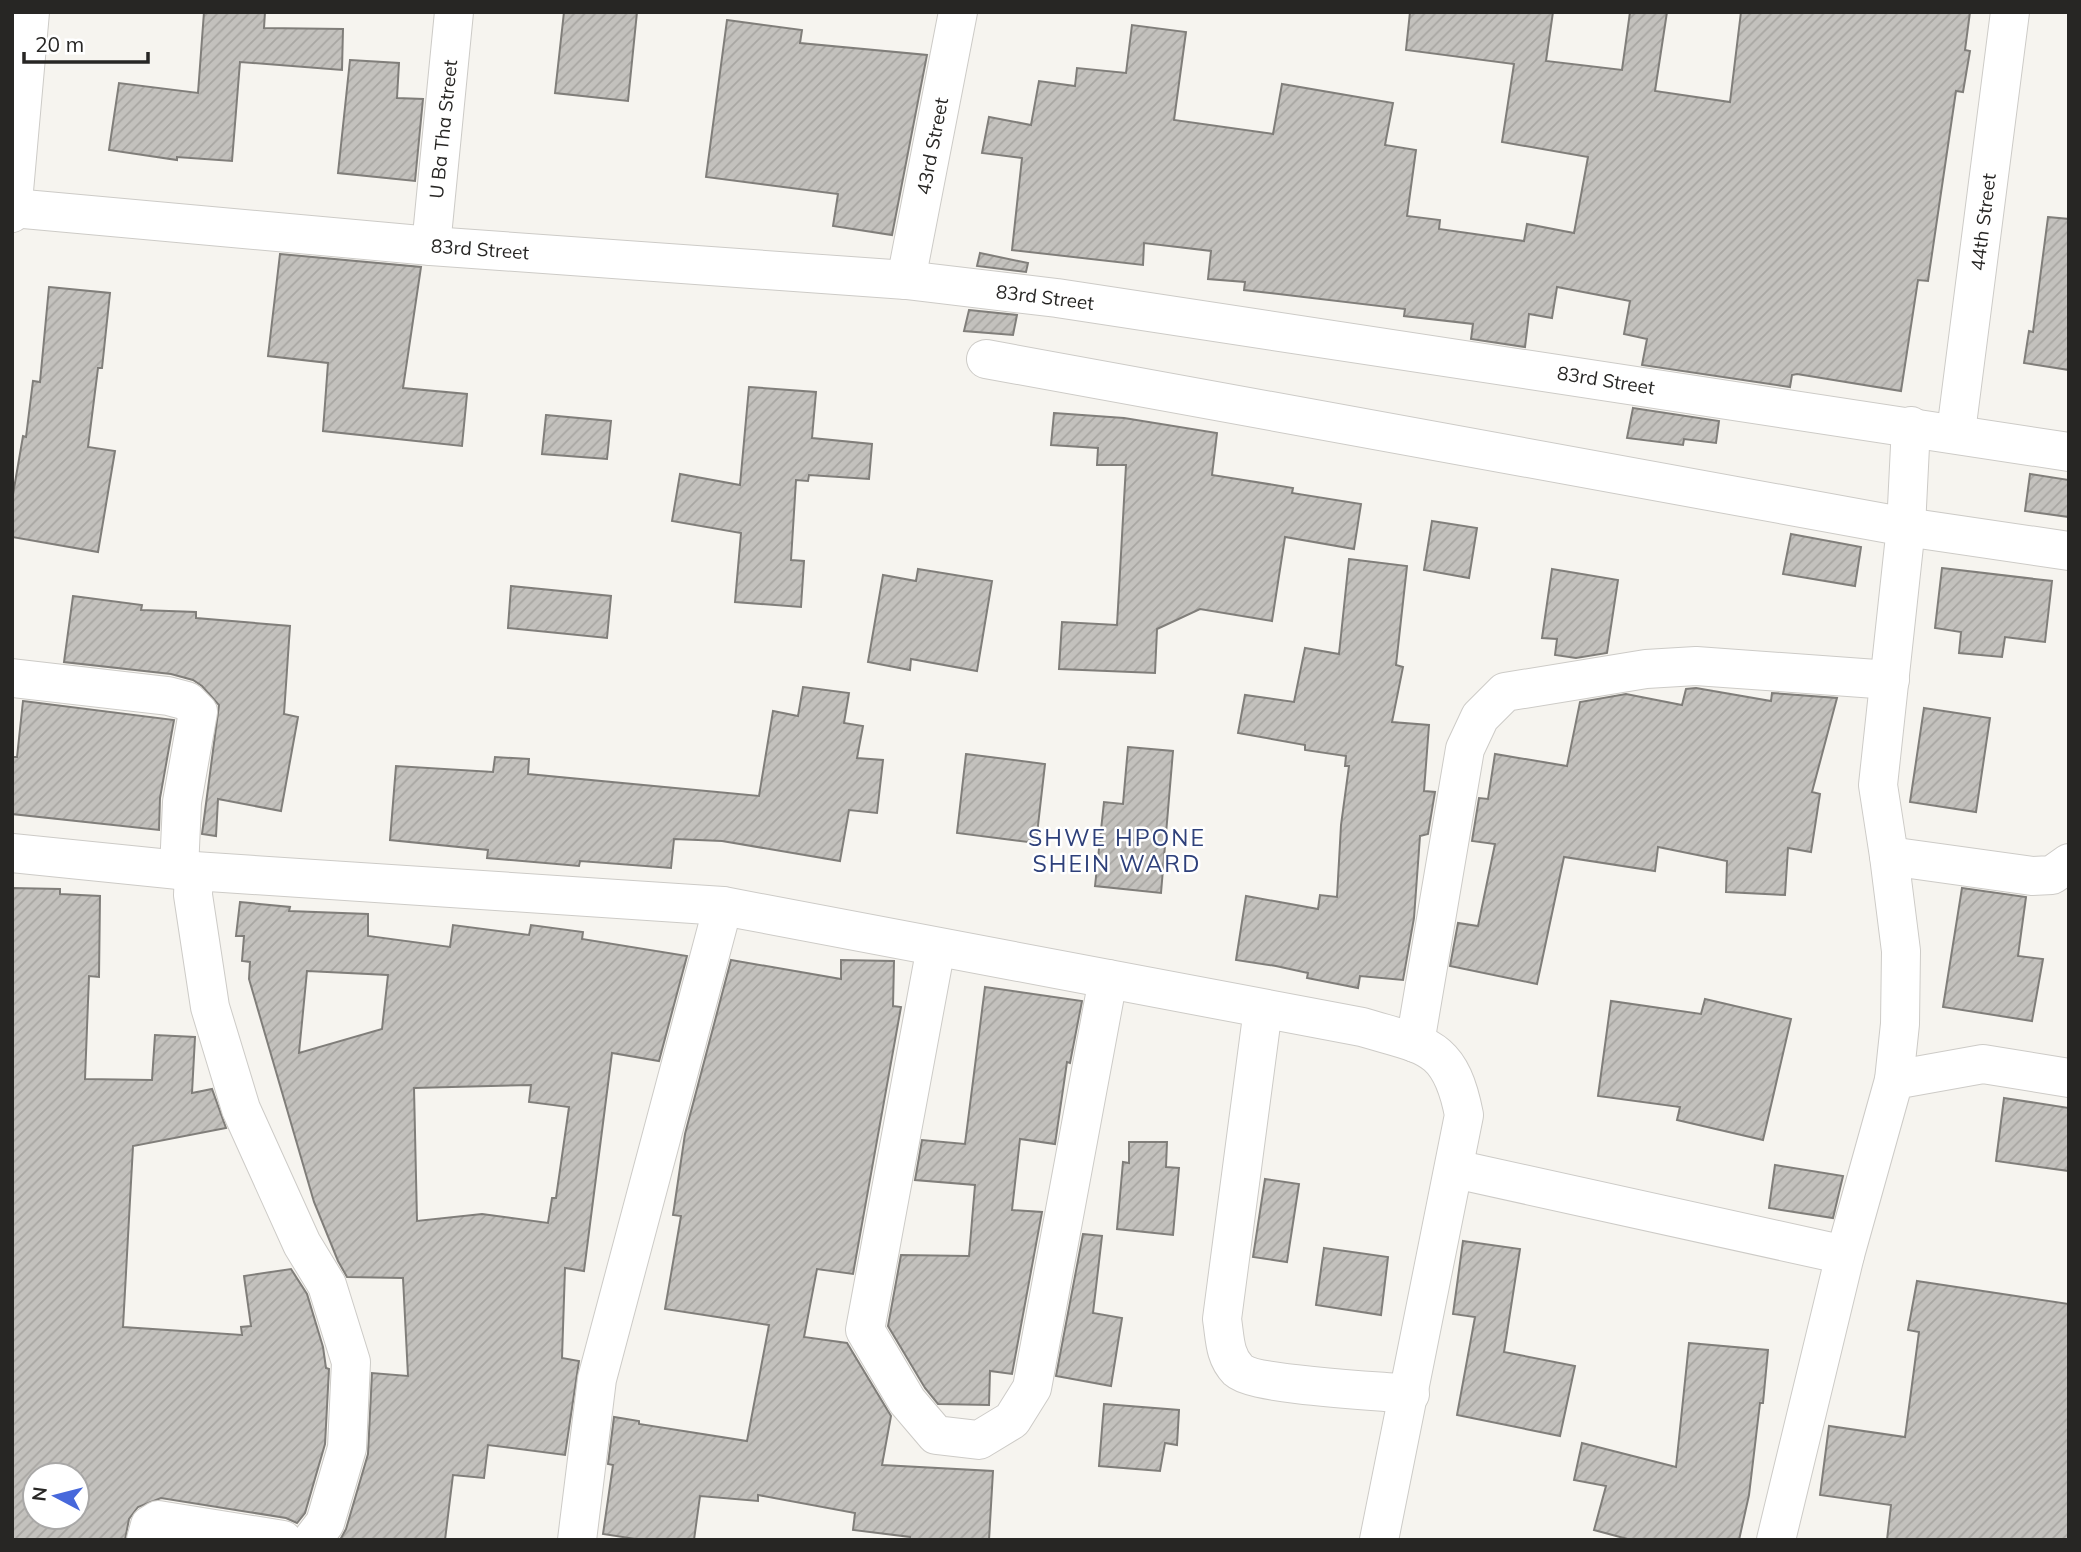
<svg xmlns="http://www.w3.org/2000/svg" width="2081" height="1552" font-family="Mulish,sans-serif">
<defs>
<pattern id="building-hatch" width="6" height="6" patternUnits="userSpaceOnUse" patternTransform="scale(1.75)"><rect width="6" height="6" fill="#c3c1bd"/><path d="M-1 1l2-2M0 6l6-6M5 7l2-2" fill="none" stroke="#a8a6a2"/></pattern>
</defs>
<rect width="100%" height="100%" fill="#f6f4ef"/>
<!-- building -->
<g fill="url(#building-hatch)" stroke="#807e7a" stroke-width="2" fill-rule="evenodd">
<polygon points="204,12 265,12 264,28 343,29 342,70 240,62 232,161 177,157 177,160 109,150 119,83 198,93"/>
<polygon points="564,12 637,12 628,101 555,93"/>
<polygon points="1410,12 1553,12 1546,61 1622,70 1630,12 1667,12 1655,91 1730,102 1741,12 1970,12 1965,50 1970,51 1963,92 1956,91 1928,281 1918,280 1901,391 1797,374 1792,375 1790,387 1642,365 1647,339 1624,334 1630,301 1557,287 1552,318 1529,314 1525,347 1471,339 1473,324 1404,316 1405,309 1244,290 1245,282 1208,279 1211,251 1144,243 1143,265 1012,250 1022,158 982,153 989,117 1031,125 1039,81 1075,86 1077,68 1126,73 1132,25 1186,32 1174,120 1273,134 1282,84 1393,103 1385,145 1416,150 1407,216 1440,220 1439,229 1524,241 1527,224 1574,233 1588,157 1502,142 1514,64 1406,50"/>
<polygon points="727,20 802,30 800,43 927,55 892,235 833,226 838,194 706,177"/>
<polygon points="350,60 399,63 397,98 423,99 415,181 338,173"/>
<polygon points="2048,217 2069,219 2069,370 2024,363 2029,331 2033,332"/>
<polygon points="980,253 1028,263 1026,272 977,266"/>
<polygon points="280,254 421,267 403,388 467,394 462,446 323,431 328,363 268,356"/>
<polygon points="49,287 110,293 102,368 98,368 88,447 115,451 98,552 12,537 12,500 23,436 26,437 33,381 40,382"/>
<polygon points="969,310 1017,315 1013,335 964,331"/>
<polygon points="749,387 816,392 812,438 872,444 869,479 809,475 808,481 796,480 791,560 804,561 801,607 735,602 741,533 672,521 680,474 740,485"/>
<polygon points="1633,408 1719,421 1716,443 1684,439 1683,445 1627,438"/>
<polygon points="1054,413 1124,418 1217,433 1212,475 1293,488 1292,493 1361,504 1354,549 1285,537 1272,621 1200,609 1157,629 1155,673 1059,669 1062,622 1117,625 1126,465 1097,465 1098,448 1051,445"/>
<polygon points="546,415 611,421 607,459 542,454"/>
<polygon points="2030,474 2069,480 2069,517 2025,511"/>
<polygon points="1432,521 1477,528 1469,578 1424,570"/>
<polygon points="1791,534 1861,547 1855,586 1783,574"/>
<polygon points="1349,559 1407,566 1396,665 1403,667 1392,722 1429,725 1424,791 1435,792 1428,834 1420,836 1414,918 1403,980 1360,976 1358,988 1307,978 1308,973 1276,966 1236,960 1246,896 1318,909 1320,895 1337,897 1341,825 1349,766 1345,766 1346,756 1305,750 1305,745 1238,733 1245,695 1294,702 1305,648 1339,654"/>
<polygon points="1942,568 2052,581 2045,642 2005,637 2002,657 1959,653 1961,632 1935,628"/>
<polygon points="918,569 992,581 977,671 911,659 910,670 868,662 883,575 916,581"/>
<polygon points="1552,569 1618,580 1607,653 1576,658 1555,655 1557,639 1542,638"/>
<polygon points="511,586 611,596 607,638 508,628"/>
<polygon points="73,596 142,605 141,610 196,612 196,618 290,626 284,714 298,717 281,811 218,799 216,836 202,834 219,705 202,686 193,680 171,674 64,662"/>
<polygon points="803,687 849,693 844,723 863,726 857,758 883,760 877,813 849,810 840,861 722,841 674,839 671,868 580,861 579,866 487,858 488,850 390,840 396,766 493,772 495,757 529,759 528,774 759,796 773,711 798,716"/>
<polygon points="1696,688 1771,701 1772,693 1837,698 1812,792 1820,794 1811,852 1788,848 1785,895 1726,892 1727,861 1658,847 1655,871 1564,857 1537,984 1450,966 1458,923 1478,926 1495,844 1472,841 1479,798 1488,799 1495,754 1567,766 1580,702 1626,694 1682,705 1686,689"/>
<polygon points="23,701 174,720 160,798 159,830 12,814 12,757 17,757"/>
<polygon points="1924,708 1990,718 1976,812 1910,802"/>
<polygon points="1128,747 1173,751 1161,893 1095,886 1104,802 1123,804"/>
<polygon points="966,754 1045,764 1036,843 957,833"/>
<path d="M12 888 60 889V894L100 896 99 977 89 976 85 1079 152 1080 155 1035 195 1037 192 1093 212 1089 226 1128 133 1146 123 1327 242 1335 241 1327 251 1326 244 1276 291 1269 307 1294 323 1347 326 1368 329 1369 325 1444 305 1513 297 1523 286 1518 161 1498 138 1507 129 1519 125 1540H12ZM35 1475H77V1517H35Z"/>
<polygon points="1962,888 2026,897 2018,956 2043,959 2032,1021 1943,1007"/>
<path d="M240 902 290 907 289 911 368 914V936L450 947 453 925 529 935 531 925 583 932 582 939 687 956 659 1061 612 1053 584 1271 565 1268 562 1358 579 1361 565 1455 488 1445 484 1478 453 1475 445 1540H340L346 1529 368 1454 372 1373 408 1376 403 1278 347 1277 338 1261 314 1202 249 979 250 962 242 961 244 936H236ZM307 971 388 975 382 1029 299 1053ZM531 1085 529 1102 569 1107 556 1198H552L548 1223 482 1214 417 1221 414 1088Z"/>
<polygon points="731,960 841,979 841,960 894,961 893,1006 901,1007 853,1274 817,1269 804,1337 847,1343 891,1416 882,1465 993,1471 989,1540 910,1540 910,1537 853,1530 855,1513 758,1495 758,1501 700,1496 694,1540 642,1540 603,1534 613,1465 608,1464 614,1417 639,1421 639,1424 747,1441 769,1325 665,1309 681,1216 673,1215 685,1134"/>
<polygon points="985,987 1082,1001 1070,1063 1067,1062 1055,1144 1020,1139 1012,1210 1042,1212 1012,1374 990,1371 989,1405 938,1404 925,1388 888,1326 901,1255 969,1256 975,1185 915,1180 922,1140 965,1144"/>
<polygon points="1705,999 1791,1019 1763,1140 1677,1120 1680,1107 1598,1096 1611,1001 1701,1014"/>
<polygon points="2004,1098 2069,1108 2069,1171 1996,1161"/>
<polygon points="1129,1142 1167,1142 1166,1167 1179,1168 1173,1235 1117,1229 1123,1162 1129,1163"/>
<polygon points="1775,1165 1843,1176 1833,1218 1769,1208"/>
<polygon points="1265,1179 1299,1184 1287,1262 1253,1257"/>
<polygon points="1083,1234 1102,1236 1093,1313 1122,1318 1111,1386 1056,1376"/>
<polygon points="1463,1241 1520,1249 1504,1352 1575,1366 1560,1436 1457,1415 1475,1317 1453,1314"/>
<polygon points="1324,1248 1388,1257 1381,1315 1316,1305"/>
<polygon points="1917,1281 2069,1304 2069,1540 1887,1540 1891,1505 1820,1495 1829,1426 1905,1437 1919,1332 1908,1330"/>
<polygon points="1689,1343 1768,1350 1763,1403 1760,1403 1749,1495 1739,1540 1631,1540 1594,1530 1606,1486 1574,1480 1582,1443 1676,1467"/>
<polygon points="1104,1404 1179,1410 1177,1445 1165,1443 1160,1471 1099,1466"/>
</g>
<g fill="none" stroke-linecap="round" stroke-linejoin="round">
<defs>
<g id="minor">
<polyline points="13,208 431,246 906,280 1057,298 2069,452"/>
<polyline points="12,213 30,12"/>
<polyline points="431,246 454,12"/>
<polyline points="906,280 958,12"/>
<polyline points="986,359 1906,527 2069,551"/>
<polyline points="1956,432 2010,12"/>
<polyline points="12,678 168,696 187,701 198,712 182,802 179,870"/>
<path d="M12 853 179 870 723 906 1362 1027C1425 1046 1450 1043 1464 1115L1379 1540"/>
<polyline points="1889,856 1878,785 1906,527 1911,426"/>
<polyline points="194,871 193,895 210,1007 241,1109 302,1244 327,1285 351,1362 347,1448 325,1523 312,1540"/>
<polyline points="936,947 865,1330 907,1401 936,1435 979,1440 1012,1420 1032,1388 1108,979"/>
<path d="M1263 1009 1222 1319C1225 1337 1224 1356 1238 1370 1254 1385 1381 1391 1410 1394"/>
<polyline points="1415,1043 1465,749 1480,717 1505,692 1646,669 1696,666 1890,680"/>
<polyline points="1894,1080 1900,1024 1901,951 1889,856 2032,876 2052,875 2069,863"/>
<polyline points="1455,1169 1845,1255"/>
<polyline points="146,1540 150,1525 158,1520 283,1540"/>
<polyline points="577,1540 597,1379 723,906"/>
<polyline points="1776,1540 1845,1255 1894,1080 1983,1064 2069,1078"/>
</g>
</defs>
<!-- minor casing -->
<use href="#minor" stroke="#cdcbc7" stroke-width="40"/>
<!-- minor -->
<use href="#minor" stroke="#fff" stroke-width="38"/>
</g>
<g text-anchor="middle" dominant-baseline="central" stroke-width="5" stroke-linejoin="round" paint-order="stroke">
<!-- street labels -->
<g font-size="19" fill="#272624" stroke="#fff">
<text transform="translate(443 129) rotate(-84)">U Ba Tha Street</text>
<text transform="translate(932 146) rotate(-79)">43rd Street</text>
<text transform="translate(1983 222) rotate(-83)">44th Street</text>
<text transform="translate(480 249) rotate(4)">83rd Street</text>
<text transform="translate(1045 297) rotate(7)">83rd Street</text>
<text transform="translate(1606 380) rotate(9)">83rd Street</text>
</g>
<!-- quarter labels -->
<g font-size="23" letter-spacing="2" fill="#2e407a" stroke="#fff">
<text x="1117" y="837">SHWE HPONE<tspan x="1117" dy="26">SHEIN WARD</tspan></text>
</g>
</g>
<!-- border -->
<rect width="2081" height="1552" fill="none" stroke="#272624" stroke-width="28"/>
<!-- north arrow -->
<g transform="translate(56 1496) rotate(277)"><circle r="33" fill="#ffffff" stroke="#a9a8a7" stroke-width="2"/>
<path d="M0-5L12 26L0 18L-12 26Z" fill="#4768db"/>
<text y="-10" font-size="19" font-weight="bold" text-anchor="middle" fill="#272624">N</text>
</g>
<!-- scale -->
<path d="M24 52v10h124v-10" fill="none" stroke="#272624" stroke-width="3.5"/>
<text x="35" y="52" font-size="21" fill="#272624" stroke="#ffffff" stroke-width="5" paint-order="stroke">20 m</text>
</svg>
